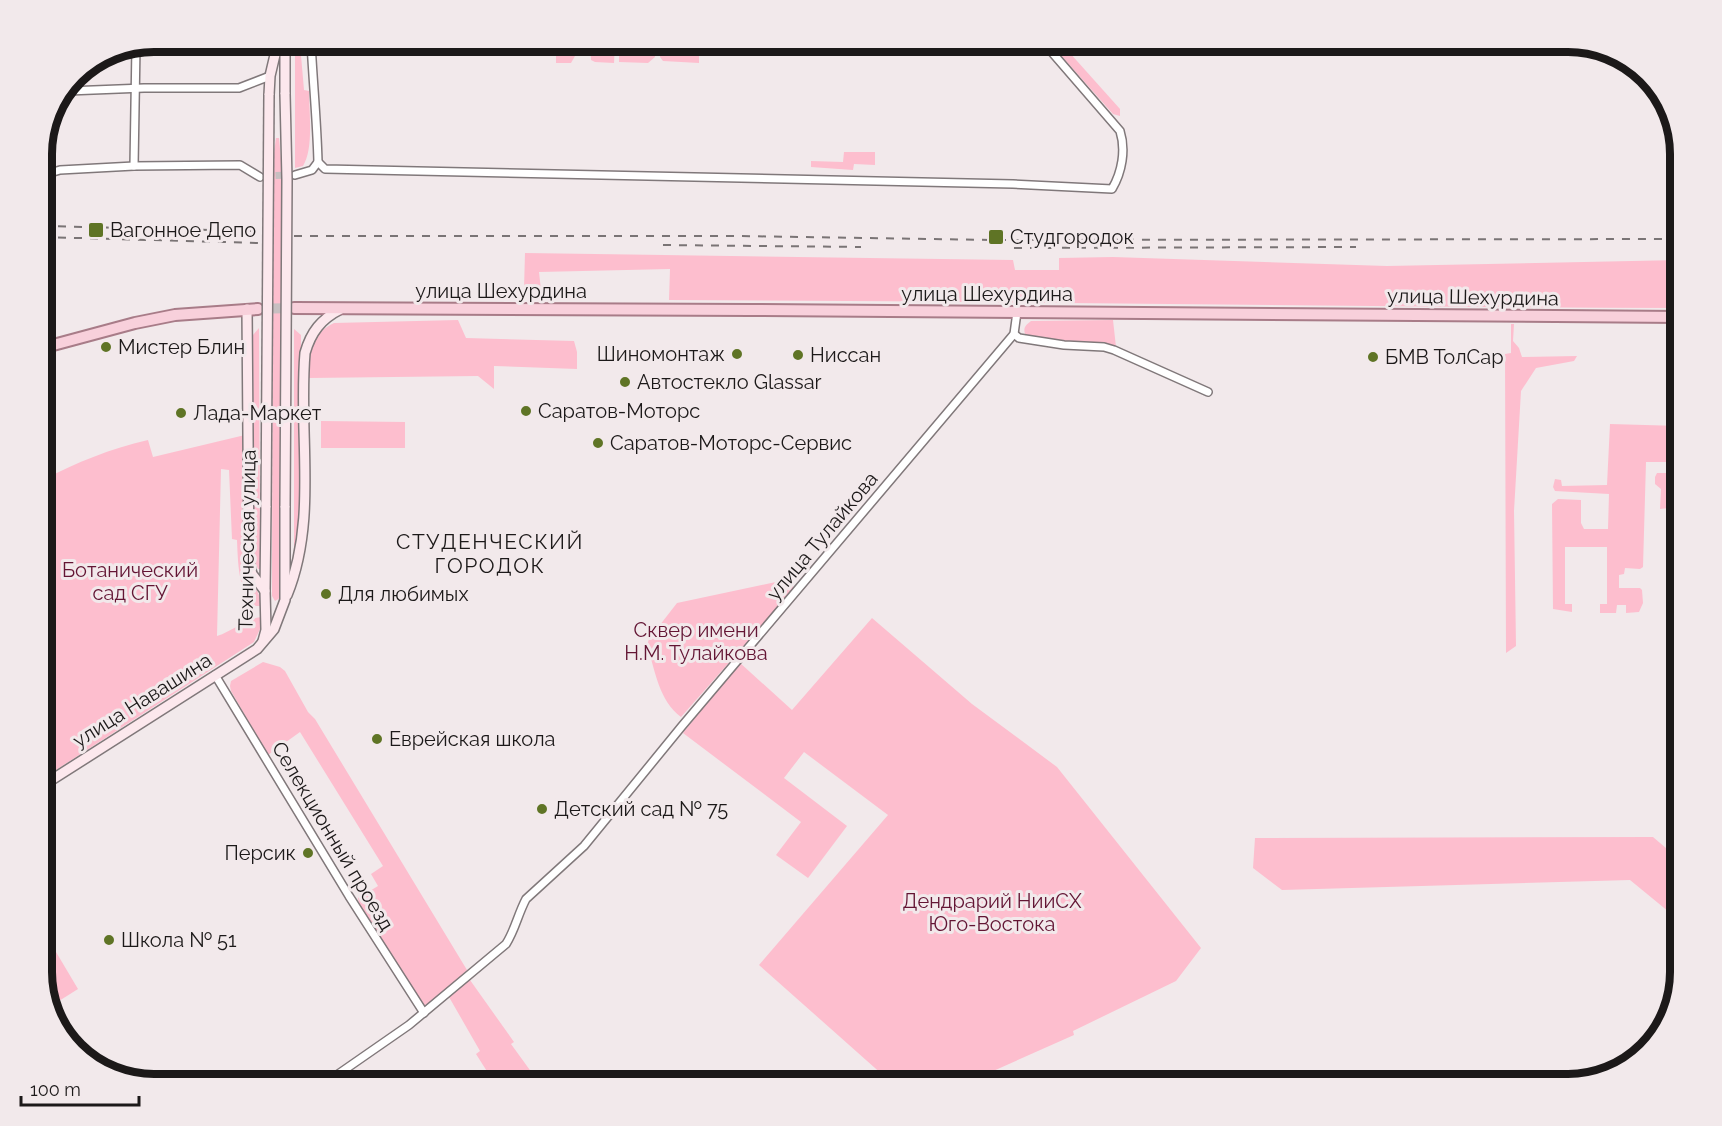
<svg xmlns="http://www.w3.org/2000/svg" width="1722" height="1126" font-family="Raleway,sans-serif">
<rect width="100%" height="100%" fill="#f2e9eb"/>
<!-- green -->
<g fill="#fdbece">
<polygon points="556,42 575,42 575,56 571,63 556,63"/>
<polygon points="1049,42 1060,42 1120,109 1120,116 1113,114"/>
<polygon points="619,43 655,43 655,57 648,63 619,62"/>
<polygon points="660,43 692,43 692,47 699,49 699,63 663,61 660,57"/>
<path d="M295 44H300L304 90 309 91C309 112 314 149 303 166L295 168Z"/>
<polygon points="590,44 615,44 614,63 595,62 591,60"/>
<polygon points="276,138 279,138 281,160 281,591 280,598 275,601 272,596 273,160"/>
<polygon points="844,152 875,152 875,165 854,164 853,170 811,167 811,161 843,162"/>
<path d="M525 253 1013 260 1015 270H1059V258L1113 257 1387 266 1680 260V308C1343 307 1006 301 669 300L670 269 539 272 541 290 524 289Z"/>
<path d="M458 320 466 338 574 341 577 352V369L494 366V389L478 376 309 378C306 355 311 334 334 323Z"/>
<path d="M1113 320 1116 347C1101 342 1087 344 1072 344 1057 343 1039 340 1025 334 1023 327 1026 325 1031 321Z"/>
<polygon points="1511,324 1514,324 1513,341 1519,348 1522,357 1577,356 1574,361 1536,368 1521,391 1514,511 1516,646 1506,653 1505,354 1511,353"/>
<polygon points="259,328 260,569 258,569 254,560 253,335"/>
<polygon points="294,329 301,335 301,528 294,555"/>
<polygon points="321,421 405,422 405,448 321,448"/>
<polygon points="1610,424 1680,426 1680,462 1646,462 1643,567 1640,569 1625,568 1624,574 1619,575 1619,588 1640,588 1642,590 1643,603 1639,612 1626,613 1626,605 1617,605 1616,613 1600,613 1600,604 1607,604 1607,547 1565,547 1565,604 1572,604 1572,612 1553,609 1552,504 1558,499 1581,500 1581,523 1584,529 1608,529 1609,494 1555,491 1553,487 1555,479 1561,480 1562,486 1607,485"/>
<path d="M245 435V564C248 579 261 592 262 606H253C238 589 238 562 237 540L232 539 229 470 221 469 217 636C233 631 246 618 262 617L261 627 254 642 42 779V478L43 480C77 462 110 449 148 440L153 457Z"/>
<polygon points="1657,473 1680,473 1680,489 1678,489 1676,497 1669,497 1669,508 1660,509 1661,489 1655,484 1655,477"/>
<path d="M785 580 795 588 681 717C659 701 655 670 647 645L649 639 677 603Z"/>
<polygon points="872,618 972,704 1057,767 1201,948 1176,981 1073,1031 1074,1035 964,1084 893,1084 759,965 888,815 804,752 784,778 847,826 808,878 776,855 801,822 683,733 739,662 792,710"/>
<polygon points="263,662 280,667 285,671 308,712 315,719 467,970 431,1004 424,1005 422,1003 359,904 358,898 378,886 371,874 383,866 300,732 268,755 231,691 230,686 231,681"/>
<polygon points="1653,837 1680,860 1680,921 1630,880 1282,890 1253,868 1255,838"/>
<polygon points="56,952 78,989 51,1006 42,978 42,961"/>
<polygon points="470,980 514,1042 511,1044 540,1084 495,1084 476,1054 480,1051 449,997"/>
</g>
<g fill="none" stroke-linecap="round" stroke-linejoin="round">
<!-- street-tunnel -->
<polyline stroke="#c7bfc1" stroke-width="7" stroke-dasharray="7 3.5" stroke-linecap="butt" points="265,176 290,175"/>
<!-- primary-tunnel -->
<polyline stroke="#c7bfc1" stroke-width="10" stroke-dasharray="10 5" stroke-linecap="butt" points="258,309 294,308"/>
<defs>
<g id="street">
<path d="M311 42C313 82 317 122 318 162L325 169 1013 184 1112 189C1122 172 1126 150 1120 131L1043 42"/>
<polyline points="68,91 144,88 239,88 270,76"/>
<polyline points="134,166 136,46"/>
<polyline points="295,175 312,170 318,162"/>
<polyline points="42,181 50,173 60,170 134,166 240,165 260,177"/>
<polyline points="1014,334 1019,338 1064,345 1104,347 1114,350 1208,392"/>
<polyline points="215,675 349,896 424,1013"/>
<path d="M324 1084 409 1025 506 944C515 930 518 914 526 899L584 846 682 726 1014 334 1017 312"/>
</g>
<g id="secondary">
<polyline points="285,42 285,94"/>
<polyline points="269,95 270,76 278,42"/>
<polyline points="247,309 249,562 252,574 265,591"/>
<path d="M287 595C318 519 298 434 305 353 311 332 321 319 341 309"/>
<polyline points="263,641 266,630 265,591 266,506"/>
<polyline points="42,786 257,649 274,629 285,600 285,506"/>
</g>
<g id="primary">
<polyline points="294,308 751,310 1680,317"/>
<polyline points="42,348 135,323 175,315 258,309"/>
</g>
</defs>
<!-- street casing -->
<use href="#street" stroke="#80787a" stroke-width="10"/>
<!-- secondary casing -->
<use href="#secondary" stroke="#80787a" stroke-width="12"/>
<!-- primary casing -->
<use href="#primary" stroke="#a87c88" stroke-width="14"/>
<!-- street -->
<use href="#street" stroke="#fff" stroke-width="7"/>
<!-- secondary -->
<use href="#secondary" stroke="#fce8ed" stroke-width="9"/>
<!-- primary -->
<use href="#primary" stroke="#f8d0db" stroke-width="10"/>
<!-- rail -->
<g stroke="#7a7475" stroke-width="2" stroke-dasharray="8 8" stroke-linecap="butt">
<polyline points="42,226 258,231"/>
<polyline points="294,236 739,236 996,240 1680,239"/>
<polyline points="42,237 258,243"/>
<polyline points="663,245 861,247"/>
<polyline points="1014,248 1356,247"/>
</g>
<defs>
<g id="secondary-bridge">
<polyline points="285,94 287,180 285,506"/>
<polyline points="266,506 269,95"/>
</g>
</defs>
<!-- secondary-bridge casing -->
<use href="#secondary-bridge" stroke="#80787a" stroke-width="12" stroke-linecap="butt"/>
<!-- secondary-bridge -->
<use href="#secondary-bridge" stroke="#fce8ed" stroke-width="9"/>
</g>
<!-- markers -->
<g fill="#5f7425" stroke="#f2e9eb" stroke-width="2">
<rect x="88" y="222" width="16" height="16" rx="3"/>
<rect x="988" y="229" width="16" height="16" rx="3"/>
<circle cx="106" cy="347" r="6"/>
<circle cx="737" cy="354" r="6"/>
<circle cx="798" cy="355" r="6"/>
<circle cx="1373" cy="357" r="6"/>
<circle cx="625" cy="382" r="6"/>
<circle cx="526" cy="411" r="6"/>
<circle cx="181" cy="413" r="6"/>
<circle cx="598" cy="443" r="6"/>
<circle cx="326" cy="594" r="6"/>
<circle cx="377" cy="739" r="6"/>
<circle cx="542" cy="809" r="6"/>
<circle cx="308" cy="853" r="6"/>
<circle cx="109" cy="940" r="6"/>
</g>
<g text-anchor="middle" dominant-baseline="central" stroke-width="6" stroke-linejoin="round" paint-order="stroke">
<!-- poi labels -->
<g font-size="20" fill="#1c1919" stroke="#f2e9eb" text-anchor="start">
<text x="110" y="230">Вагонное Депо</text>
<text x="1010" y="237">Студгородок</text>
<text x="118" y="347">Мистер Блин</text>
<text x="725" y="354" text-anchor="end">Шиномонтаж</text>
<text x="810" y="355">Ниссан</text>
<text x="1385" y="357">БМВ ТолСар</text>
<text x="637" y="382">Автостекло Glassar</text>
<text x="538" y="411">Саратов-Моторс</text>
<text x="193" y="413">Лада-Маркет</text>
<text x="610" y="443">Саратов-Моторс-Сервис</text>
<text x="338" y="594">Для любимых</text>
<text x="389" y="739">Еврейская школа</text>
<text x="554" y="809">Детский сад № 75</text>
<text x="296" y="853" text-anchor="end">Персик</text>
<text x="121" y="940">Школа № 51</text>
</g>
<!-- street labels -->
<g font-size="20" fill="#1c1919" stroke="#f2e9eb">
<text x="501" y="291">улица Шехурдина</text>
<text x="987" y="294">улица Шехурдина</text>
<text transform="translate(1473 297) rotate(1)">улица Шехурдина</text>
<text transform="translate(822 536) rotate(-50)">улица Тулайкова</text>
<text transform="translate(247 540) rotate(-89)">Техническая улица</text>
<text transform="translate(142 700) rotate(-32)">улица Навашина</text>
<text transform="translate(333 836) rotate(59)">Селекционный проезд</text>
</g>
<!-- park labels -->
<g font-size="20" fill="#631534" stroke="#f2e9eb">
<text x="130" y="570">Ботанический<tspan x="130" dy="23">сад СГУ</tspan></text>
<text x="696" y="630">Сквер имени<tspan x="696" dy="23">Н.М. Тулайкова</tspan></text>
<text x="992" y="901">Дендрарий НииСХ<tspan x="992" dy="23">Юго-Востока</tspan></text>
</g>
<!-- neighbourhood labels -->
<g font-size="21" letter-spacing="1.5" fill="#1c1919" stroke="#f2e9eb">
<text x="490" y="541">СТУДЕНЧЕСКИЙ<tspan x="490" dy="24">ГОРОДОК</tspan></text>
</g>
</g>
<!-- crop -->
<path d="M0 0H1722V1126H0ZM154 52H1568A102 102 0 0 1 1670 154V972A102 102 0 0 1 1568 1074H154A102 102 0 0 1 52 972V154A102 102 0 0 1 154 52Z" fill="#f2e9eb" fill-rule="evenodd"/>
<path fill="none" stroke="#1c1919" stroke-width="8" d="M154 52H1568A102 102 0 0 1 1670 154V972A102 102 0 0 1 1568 1074H154A102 102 0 0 1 52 972V154A102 102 0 0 1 154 52Z"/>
<!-- scale -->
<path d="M21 1096v9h118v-9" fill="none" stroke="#1c1919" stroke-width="3"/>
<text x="30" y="1096" font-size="18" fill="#1c1919" stroke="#f2e9eb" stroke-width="4.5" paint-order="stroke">100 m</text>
</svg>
